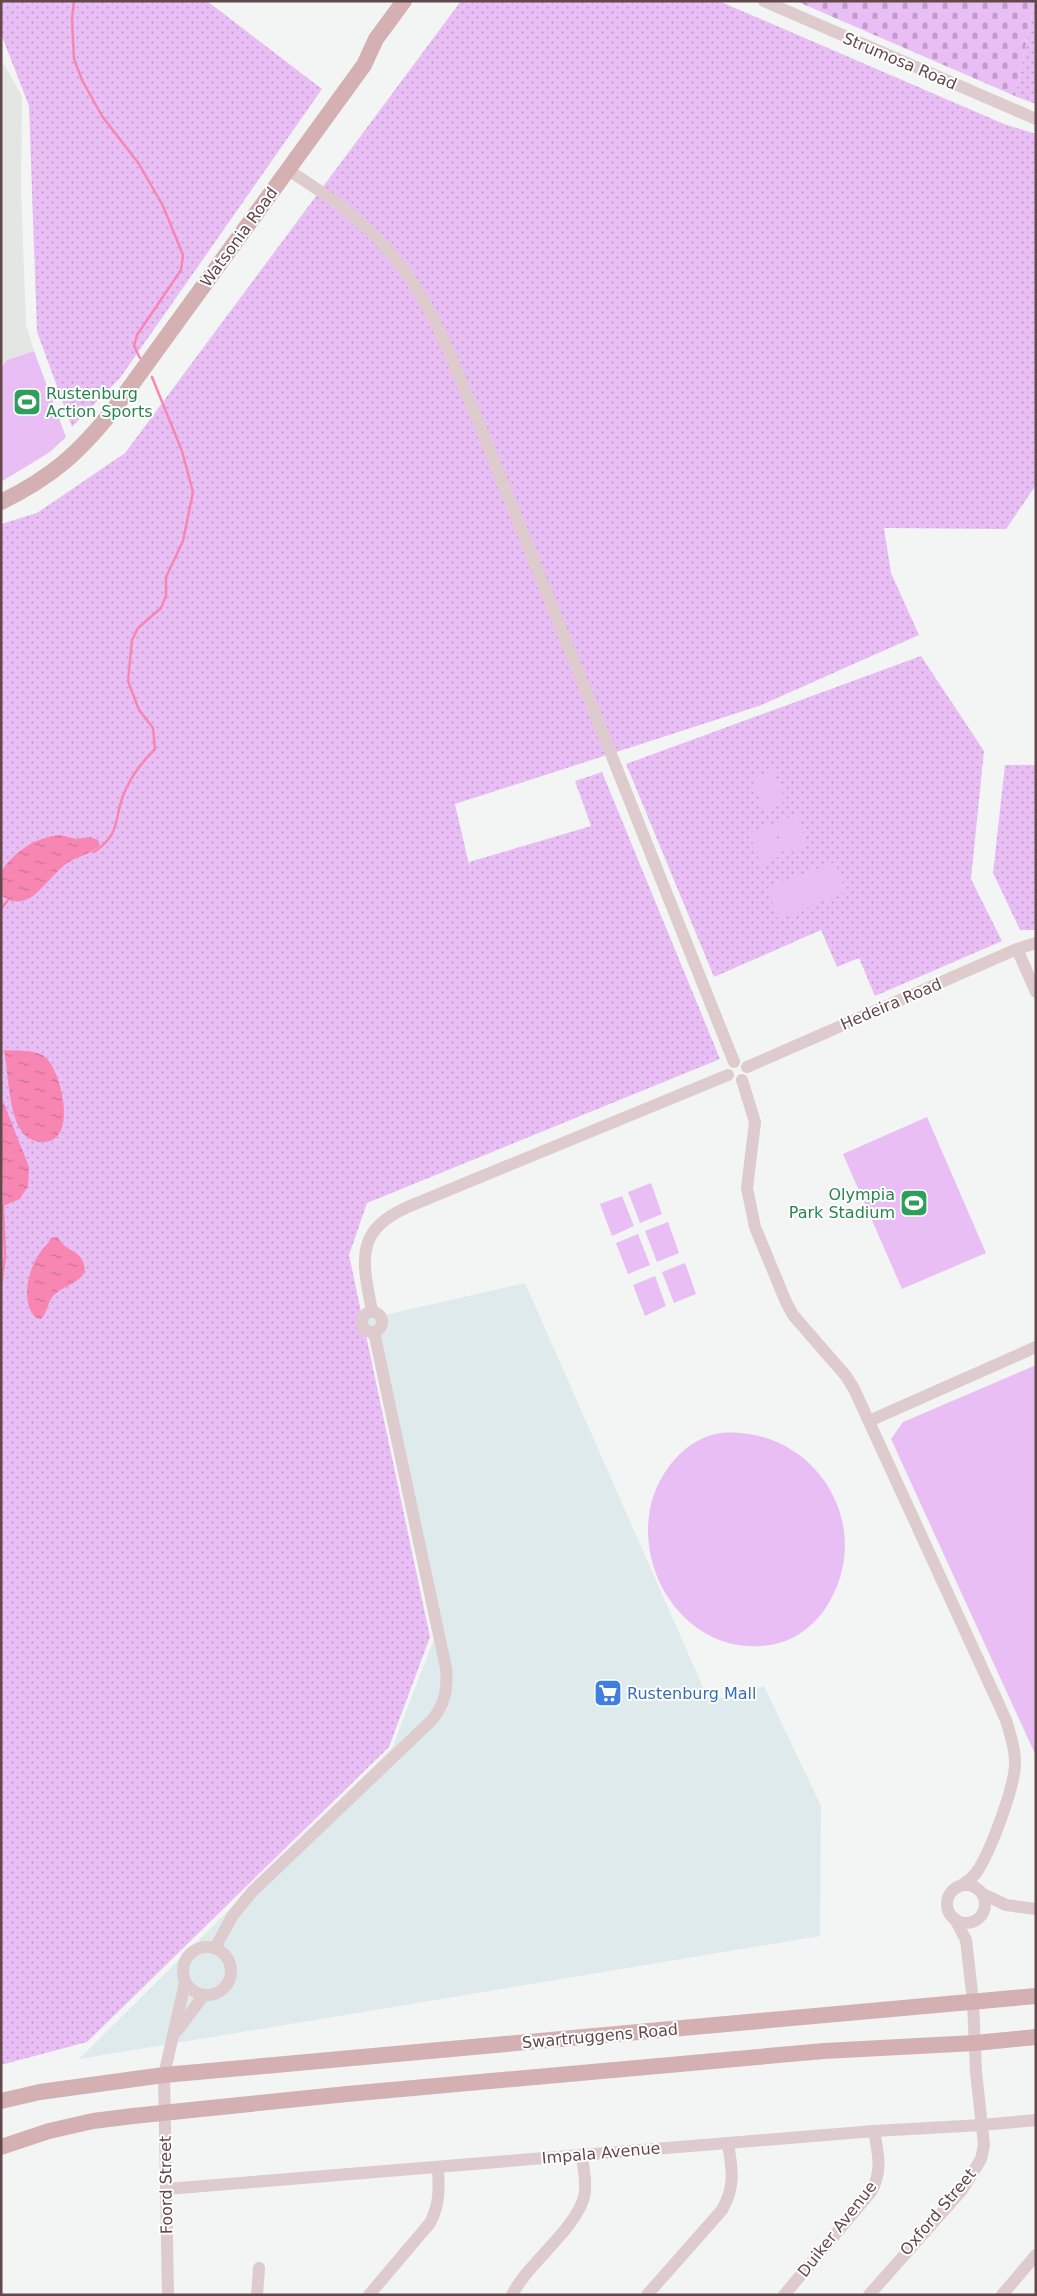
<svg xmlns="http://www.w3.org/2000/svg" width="1037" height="2296" font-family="'DejaVu Sans',sans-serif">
<defs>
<pattern id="grass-dots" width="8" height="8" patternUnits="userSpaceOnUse" patternTransform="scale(1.25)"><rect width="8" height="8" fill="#e9bef5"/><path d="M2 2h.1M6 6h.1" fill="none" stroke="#c09cc8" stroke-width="1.8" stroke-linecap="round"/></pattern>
<pattern id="cemetery-stones" width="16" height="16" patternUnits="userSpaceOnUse" patternTransform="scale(1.25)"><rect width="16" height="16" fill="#e9bef5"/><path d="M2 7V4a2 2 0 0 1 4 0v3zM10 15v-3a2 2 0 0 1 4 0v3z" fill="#c09cc8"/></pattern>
<pattern id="water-ripples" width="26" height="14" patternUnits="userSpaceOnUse" patternTransform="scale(1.25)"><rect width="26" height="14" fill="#f787b2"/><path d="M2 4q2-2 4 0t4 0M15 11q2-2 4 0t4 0" fill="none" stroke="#cc7093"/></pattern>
</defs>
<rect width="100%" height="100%" fill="#f2f5f3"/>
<!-- commercial -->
<polygon fill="#dfeaec" points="525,1283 706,1694 727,1699 764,1686 821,1806 820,1936 79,2059 392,1748 434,1639 367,1319"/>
<!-- education -->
<polygon fill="#e4e6e4" points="1,59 22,96 21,190 26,324 34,351 7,360 1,368"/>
<!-- grass -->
<g fill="url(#grass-dots)">
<polygon points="2,1 207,1 322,89 120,378 72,427 37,332 29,106 1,34"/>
<polygon points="461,1 719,1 1004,124 1036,134 1036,485 1006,529 884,528 891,573 919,635 759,706 455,804 471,873 469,862 591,826 575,781 602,772 720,1059 367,1203 349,1255 430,1637 389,1747 87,2042 1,2065 1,524 37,513 125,453"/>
<polygon points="1035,1 1036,1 1036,104 1015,96"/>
<polygon points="921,656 984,751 971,879 1002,941 875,996 859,958 837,967 821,930 714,977 626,764"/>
<polygon points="1005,765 1036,765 1036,930 1020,930 993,873"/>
</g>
<!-- cemetery -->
<polygon fill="url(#cemetery-stones)" points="796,1 1035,1 1015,96"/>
<!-- park -->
<g fill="#e9bef5">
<polygon points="34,351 66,437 50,452 1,482 1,368 7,360"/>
<polygon points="774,771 786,801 764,811 752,779"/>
<polygon points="797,814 808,845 786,854 774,823"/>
<polygon points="772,824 783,855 761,864 749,833"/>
<polygon points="835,862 846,892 824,902 818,887 823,901 779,920 767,888"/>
<polygon points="927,1117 986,1253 902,1289 843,1154"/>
<polygon points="651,1183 662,1214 640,1223 628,1192"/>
<polygon points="622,1196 634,1226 612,1236 600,1204"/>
<polygon points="668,1222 679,1253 657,1262 645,1231"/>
<polygon points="638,1234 650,1265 628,1274 616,1243"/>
<polygon points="685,1263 696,1294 674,1303 662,1272"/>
<polygon points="655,1276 666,1306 645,1316 633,1285"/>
<polygon points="1036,1365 1036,1756 891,1439 903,1422"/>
<path d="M720 1433C816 1425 879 1528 825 1609 813 1627 792 1642 770 1645 674 1660 613 1538 670 1465 683 1448 699 1437 720 1433Z"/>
</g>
<!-- water -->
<g fill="url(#water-ripples)">
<path d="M61 835 76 839 90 837 98 840 100 845C91 855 77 856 66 864 55 872 38 895 28 899 18 903 10 902 2 896L1 872C14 851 36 837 61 835Z"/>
<path d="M4 1050C16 1051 36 1049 45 1057 62 1071 79 1144 42 1142 33 1142 24 1136 20 1129 9 1110 8 1072 4 1050Z"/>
<polygon points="1,1096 29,1167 28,1186 20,1199 3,1206"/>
<path d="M57 1237C60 1240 63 1245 66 1247 78 1254 84 1256 85 1272 78 1284 65 1285 55 1294 47 1301 48 1312 41 1319L36 1318C20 1302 28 1270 39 1254 43 1248 48 1244 51 1238Z"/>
</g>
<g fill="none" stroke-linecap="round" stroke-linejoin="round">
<!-- stream -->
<g stroke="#f787b2" stroke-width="2.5">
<polyline points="74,1 72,19 74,59 82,80 102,116 139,164 163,206 183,255 181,270 137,335 134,346 140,358"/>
<path d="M94 852C121 833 113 823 123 796 130 777 141 763 155 749L153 728 139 710 128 681 132 640 138 628 161 608 166 596V577L183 541 193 492 182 451 152 377"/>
<polyline points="1,909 8,900"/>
<polyline points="1,1286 5,1256 3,1206"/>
</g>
<!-- minor -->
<g stroke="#ddcbce" stroke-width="12">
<polyline points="764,1 1036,119"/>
<path d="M288 170C324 193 359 217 388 250 431 298 453 363 478 421L734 1062"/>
<polyline points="1017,949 1036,992"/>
<polyline points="747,1067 1017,949 1036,943"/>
<path d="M742 1080 755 1122 747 1188 755 1227 786 1302 793 1315 846 1376 854 1389 1006 1720C1010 1734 1015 1747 1015 1761 1016 1785 990 1853 976 1873 972 1878 967 1882 962 1885"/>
<path d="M372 1311C362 1260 354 1230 410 1206L728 1075"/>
<circle cx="372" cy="1322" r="10"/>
<polyline points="869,1421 1036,1347"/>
<circle cx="966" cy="1904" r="19"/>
<polyline points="983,1894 1006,1905 1036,1909"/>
<circle cx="207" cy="1971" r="24"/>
<path d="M215 1948 233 1915 252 1892 432 1720C445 1704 448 1689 446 1668L374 1332"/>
<polyline points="177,2031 204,1995"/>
<polyline points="167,2189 874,2131 982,2125 1036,2120"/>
<polyline points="168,2295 164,2075 185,1983"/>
<polyline points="257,2295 259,2268"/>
<path d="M369 2295 430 2223C440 2204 439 2189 438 2168"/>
<path d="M512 2295C528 2263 575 2230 584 2197 587 2184 584 2168 581 2155"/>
<path d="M647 2295 722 2210C736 2185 732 2170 728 2143"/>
<path d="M784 2295 871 2192C883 2171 878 2153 874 2131"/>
<polyline points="869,2295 962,2190 981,2159 984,2145 976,2072 973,2001 966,1940 955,1919"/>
<polyline points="1002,2295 1036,2255"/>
</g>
<!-- major -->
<g stroke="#d4b0b3" stroke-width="16">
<path d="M1 502C52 477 79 453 114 409L364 65 376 39 404 1"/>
<polyline points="1,2101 40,2092 164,2075 1036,1996"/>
<polyline points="1,2147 49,2131 93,2121 133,2116 347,2094 824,2051 975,2043 1036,2037"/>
</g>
</g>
<!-- icons -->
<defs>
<symbol id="stadium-square" viewBox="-11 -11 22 22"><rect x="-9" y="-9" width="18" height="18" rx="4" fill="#2e9e5b" stroke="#fff"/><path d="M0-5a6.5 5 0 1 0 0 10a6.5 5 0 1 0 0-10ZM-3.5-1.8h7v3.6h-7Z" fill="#fff"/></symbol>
<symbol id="supermarket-square" viewBox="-11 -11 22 22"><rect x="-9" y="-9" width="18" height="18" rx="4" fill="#3f7fe0" stroke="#fff"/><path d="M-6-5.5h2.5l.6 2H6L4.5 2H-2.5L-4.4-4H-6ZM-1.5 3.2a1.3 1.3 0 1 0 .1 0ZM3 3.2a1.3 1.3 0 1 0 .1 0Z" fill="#fff"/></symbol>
</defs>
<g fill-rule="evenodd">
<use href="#stadium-square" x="11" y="386" width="32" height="32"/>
<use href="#stadium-square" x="898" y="1187" width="32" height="32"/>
<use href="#supermarket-square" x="592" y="1677" width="32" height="32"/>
</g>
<g text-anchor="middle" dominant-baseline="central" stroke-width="4" stroke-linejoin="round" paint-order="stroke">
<!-- street labels -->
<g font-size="16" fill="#63484b" stroke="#fff">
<text transform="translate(900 61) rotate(23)">Strumosa Road</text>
<text transform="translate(239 237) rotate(-54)">Watsonia Road</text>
<text transform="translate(891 1004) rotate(-23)">Hedeira Road</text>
<text transform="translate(600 2036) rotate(-5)">Swartruggens Road</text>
<text transform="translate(601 2153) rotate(-5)">Impala Avenue</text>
<text transform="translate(166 2185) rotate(-91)">Foord Street</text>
<text transform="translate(938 2212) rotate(-50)">Oxford Street</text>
<text transform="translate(837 2229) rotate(-52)">Duiker Avenue</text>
</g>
<!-- leisure labels -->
<g font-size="16" fill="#27864d" stroke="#fff" text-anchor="start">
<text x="46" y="393">Rustenburg<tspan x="46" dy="18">Action Sports</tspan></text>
<text x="895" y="1194" text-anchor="end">Olympia<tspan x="895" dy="18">Park Stadium</tspan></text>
</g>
<!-- shop labels -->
<g font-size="16" fill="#366cbe" stroke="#fff" text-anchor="start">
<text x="627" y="1693">Rustenburg Mall</text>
</g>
</g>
<!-- border -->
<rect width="1037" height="2296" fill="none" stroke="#63484b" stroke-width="5"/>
</svg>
